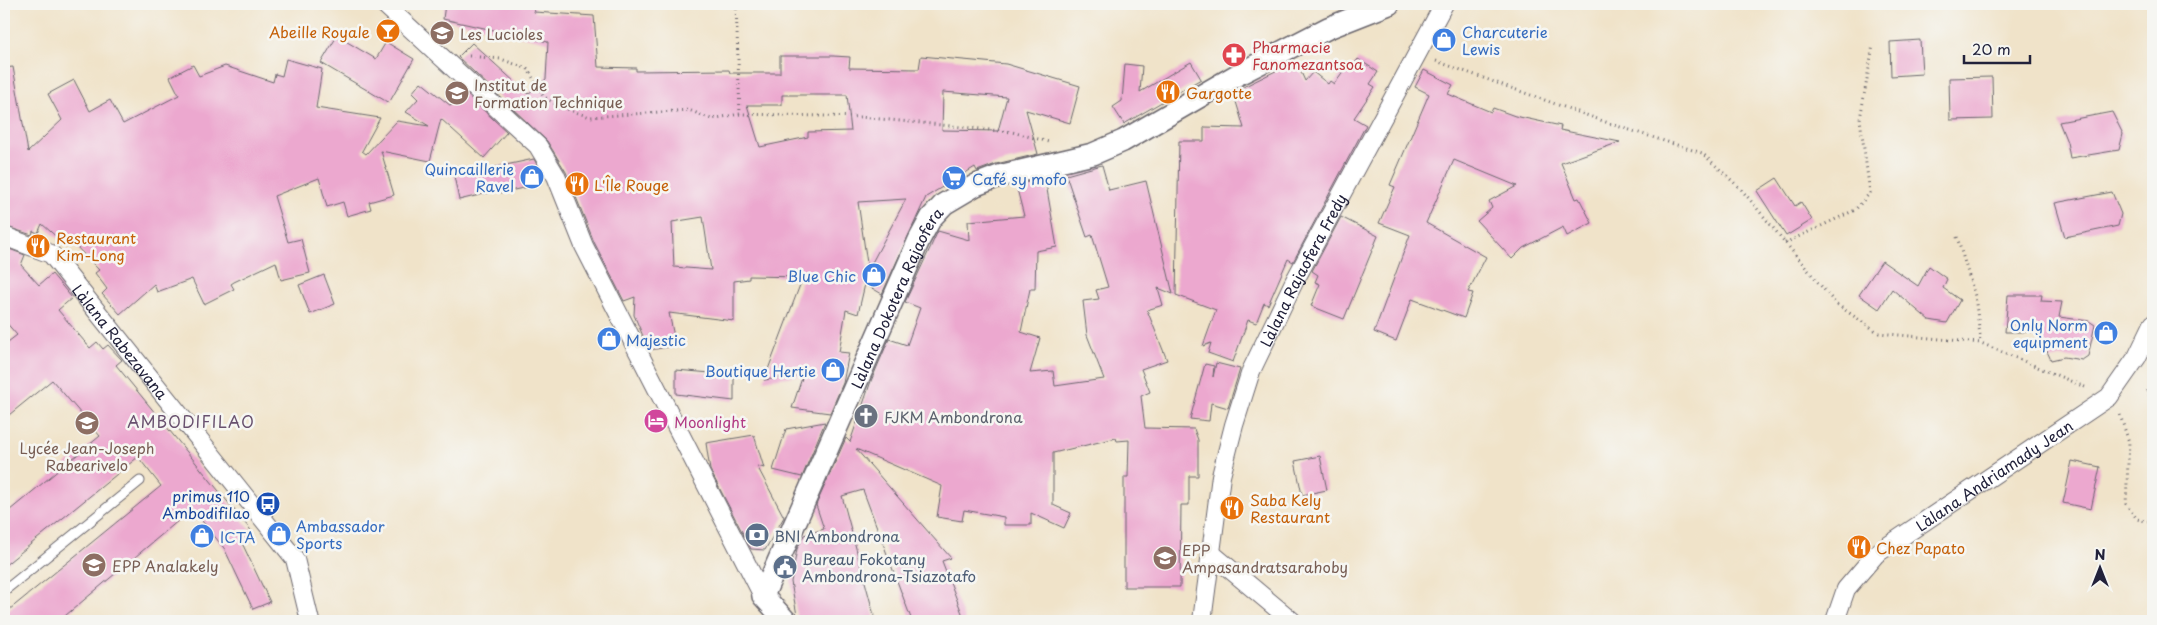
<svg xmlns="http://www.w3.org/2000/svg" width="2157" height="625" font-family="'Playpen Sans',sans-serif">
<rect width="100%" height="100%" fill="#f6f6f2"/>
<filter id="ink" filterUnits="userSpaceOnUse"><feTurbulence type="fractalNoise" baseFrequency=".02" numOctaves="2"/><feDisplacementMap in="SourceGraphic" scale="10" xChannelSelector="R" yChannelSelector="G"/><feConvolveMatrix kernelMatrix="1 2 1 2 8 2 1 2 1" color-interpolation-filters="sRGB"/></filter>
<filter id="wash" filterUnits="userSpaceOnUse"><feTurbulence type="fractalNoise" baseFrequency=".0096" numOctaves="4" result="noise"/><feDisplacementMap in="SourceGraphic" scale="20" xChannelSelector="R" yChannelSelector="G"/><feGaussianBlur stdDeviation="1.12" result="paint"/><feColorMatrix in="noise" values="0 0 0 0 0 0 0 0 0 0 0 0 0 0 0 0 0 1.4 0 .05"/><feComposite in="paint" operator="in"/></filter>
<g filter="url(#wash)">
<rect width="100%" height="100%" fill="#f0e3c9"/>
<g id="blocks">
<!-- building -->
<g fill="#eca8cf" fill-rule="evenodd">
<path d="M445 4H536L534 12 594 16 598 67 636 68V71L729 70 730 73H780V56H833L850 57 849 68 919 69 921 56 1006 64 1080 86 1070 123 1026 110 1038 154 996 164 977 171 975 167 926 197 882 294 865 284 858 314 846 310 839 352 849 353 843 383 830 413 792 408 803 375 764 380 803 277 749 276V279L734 281V321L669 313 676 346 649 350 634 315 635 297 624 301 594 242 566 172 547 141 458 57 472 43 528 94 546 79 548 42 443 19ZM943 92 1007 97 998 131 942 130ZM782 95H847L851 131 808 132V137L760 147 747 105H782ZM906 199 868 270 858 202ZM703 217 711 270 674 267 672 222Z"/>
<polygon points="337,36 376,59 386,42 414,59 389,103 321,63"/>
<polygon points="1920,40 1922,74 1891,76 1890,42"/>
<polygon points="286,59 322,69 316,108 380,118 362,151 366,154 397,121 429,126 406,112 418,99 412,93 421,82 451,106 463,91 507,132 484,158 441,119 430,161 381,151 394,195 369,202 371,209 347,216 343,202 327,207 319,178 274,196 288,242 301,239 310,273 281,280 276,262 234,282 231,284 234,289 204,304 192,279 157,292 154,284 120,314 102,294 107,289 95,273 99,270 72,242 68,247 42,224 38,233 33,231 32,235 4,226 4,68 13,67 28,152 62,120 48,94 74,80 90,111 110,100 123,124 179,95 170,77 193,65 199,76 225,66 273,82 275,74 282,76"/>
<polygon points="1358,59 1378,72 1370,84 1375,87 1354,118 1366,125 1293,262 1288,259 1268,305 1264,303 1256,323 1248,320 1233,362 1208,353 1211,343 1203,346 1216,310 1176,295 1179,141 1204,141 1204,127 1244,128 1233,92 1296,61 1305,81 1313,72 1328,84 1330,81 1334,84 1346,67 1350,70"/>
<polygon points="1191,62 1201,79 1124,124 1113,107 1122,101 1125,64 1142,66 1140,92"/>
<polygon points="1424,70 1453,85 1448,94 1491,112 1493,108 1515,116 1561,126 1560,130 1620,142 1561,163 1576,199 1579,198 1592,223 1567,236 1563,227 1523,248 1512,259 1477,221 1492,208 1489,201 1517,186 1454,160 1426,223 1486,257 1468,292 1473,293 1464,318 1412,299 1396,341 1374,332 1410,235 1379,223 1395,187 1390,185 1429,94 1415,87"/>
<polygon points="1992,77 1993,119 1950,120 1949,78"/>
<polygon points="2112,112 2123,134 2119,150 2070,158 2067,142 2059,122"/>
<polygon points="534,159 542,174 527,180 528,187 500,193 500,190 459,200 454,176"/>
<polygon points="1102,165 1109,190 1146,181 1173,294 1158,288 1163,305 1147,310 1167,360 1141,369 1150,392 1141,396 1145,428 1194,429 1198,440 1198,476 1189,476 1189,505 1181,505 1180,587 1124,587 1124,477 1128,477 1129,440 1117,441 1116,438 1053,453 1053,505 1071,513 1064,528 1031,513 1031,525 1004,525 1004,517 964,510 962,521 937,517 942,486 856,449 951,558 942,561 965,621 912,621 863,490 842,496 875,619 865,621 798,621 791,582 797,549 804,535 824,529 816,505 846,438 850,442 871,381 889,339 907,345 920,308 905,302 938,231 969,240 968,221 1024,216 1016,185 1045,178 1057,247 1036,251 1035,289 1030,289 1021,332 1040,338 1030,373 1053,371 1055,386 1104,379 1087,335 1083,301 1099,299 1096,290 1108,287 1092,235 1087,237 1066,175"/>
<polygon points="1777,178 1795,206 1801,202 1812,220 1786,236 1757,191"/>
<polygon points="2112,192 2121,214 2118,226 2065,237 2055,203"/>
<polygon points="1341,217 1378,236 1344,319 1311,306 1320,284 1315,282 1318,275 1312,271"/>
<polygon points="4,247 25,255 21,265 39,285 52,274 72,298 58,310 90,348 97,342 103,349 108,345 122,360 116,365 254,534 242,543 270,602 253,609 224,548 198,516 191,522 185,515 59,621 4,621 4,614 161,486 138,457 4,566 4,515 100,436 52,380 4,419 4,345 17,335 4,320"/>
<polygon points="1882,261 1918,286 1929,266 1947,279 1943,288 1960,300 1947,323 1929,320 1892,289 1879,309 1859,295"/>
<polygon points="324,275 335,304 310,314 299,285"/>
<polygon points="2008,295 2042,295 2041,301 2062,302 2059,317 2089,321 2095,325 2088,356 2082,360 2064,357 2051,360 2038,332 2005,332"/>
<polygon points="1216,363 1240,369 1228,408 1211,403 1209,421 1190,419 1205,364 1214,366 1213,377"/>
<polygon points="676,370 734,375 734,401 676,394"/>
<polygon points="825,422 802,477 773,470 786,429"/>
<polygon points="754,435 764,468 757,466 784,517 765,550 751,549 710,470 706,443"/>
<polygon points="1320,456 1327,490 1302,495 1295,461"/>
<polygon points="2072,461 2100,467 2091,509 2063,503"/>
</g>
</g>
</g>
<g filter="url(#ink)">
<use href="#blocks" fill-opacity="0" stroke="#6a666d" stroke-width="1"/>
<g fill="none" stroke-linecap="round" stroke-linejoin="round">
<defs>
<polyline id="service" points="4,591 140,481"/>
<g id="minor">
<polyline points="384,4 538,146 556,176 584,246 763,596"/>
<path id="s1" d="M4 236 51 254 295 559 310 621"/>
<polyline points="1212,554 1292,621"/>
<path id="s2" d="M1202 621 1221 476 1234 425 1251 371 1294 282 1444 4"/>
<path id="s3" d="M1835 621 1846 589 1876 554 2109 397 2137 357 2153 324"/>
</g>
<g id="tertiary">
<path id="s4" d="M786 621 763 596 919 240 931 218 944 204 976 185 999 176 1093 154 1123 141 1237 75 1328 28 1389 4"/>
</g>
</defs>
<!-- service casing -->
<use href="#service" stroke="#6a666d" stroke-width="11"/>
<!-- minor casing -->
<use href="#minor" stroke="#6a666d" stroke-width="20"/>
<!-- tertiary casing -->
<use href="#tertiary" stroke="#6a666d" stroke-width="24"/>
<!-- path -->
<g stroke="#6a666d" stroke-width="3" stroke-dasharray="1 4" stroke-linecap="butt">
<polyline points="736,4 740,114"/>
<polyline points="469,56 501,59 528,69 543,96 558,106 590,117 689,110 711,119 740,114 860,117 1012,132 1049,142"/>
<polyline points="1436,61 1614,125 1702,153 1741,189 1836,304 1879,333 1981,343 2087,388"/>
<polyline points="1957,237 1975,296 1981,343"/>
<polyline points="1785,243 1855,210 1870,193 1860,119 1873,45"/>
<polyline points="2153,371 2147,394 2153,396"/>
<polyline points="2120,415 2129,442 2126,504 2137,519 2153,523"/>
</g>
<!-- service -->
<use href="#service" stroke="#fff" stroke-width="9"/>
<!-- minor -->
<use href="#minor" stroke="#fff" stroke-width="18"/>
<!-- tertiary -->
<use href="#tertiary" stroke="#fff" stroke-width="21"/>
</g>
</g>
<!-- icons -->
<defs>
<symbol id="bar-disc" viewBox="-11 -11 22 22"><circle r="9.5" fill="#e8710a" stroke="#f6f6f2"/><path d="M-6-5H6L.8 .8V4.5H3.5V6h-7V4.5H-.8V.8Z" fill="#fff"/></symbol>
<symbol id="school-disc" viewBox="-11 -11 22 22"><circle r="9.5" fill="#8d6e63" stroke="#f6f6f2"/><path d="M0-5L7-2L0 1L-7-2ZM-4 1L0 2.5L4 1V4Q0 6-4 4Z" fill="#fff"/></symbol>
<symbol id="shop-disc" viewBox="-11 -11 22 22"><circle r="9.5" fill="#3f7fe0" stroke="#f6f6f2"/><path d="M-5-2.5h2.3a2.7 3.5 0 0 1 5.4 0H5L5.5 6h-11ZM-1.5-2.5h3a1.5 2.3 0 0 0-3 0Z" fill="#fff"/></symbol>
<symbol id="pharmacy-disc" viewBox="-11 -11 22 22"><circle r="9.5" fill="#e0444e" stroke="#f6f6f2"/><path d="M-2-6h4v4h4v4h-4v4h-4v-4h-4v-4h4Z" fill="#fff"/></symbol>
<symbol id="restaurant-disc" viewBox="-11 -11 22 22"><circle r="9.5" fill="#e8710a" stroke="#f6f6f2"/><path d="M-5-6h1v4h1v-4h1v4h1v-4h1v5L-1.5 .5V6h-2V.5L-5-1ZM5-6V6H3V1.5H1.5Q1.5-4 5-6Z" fill="#fff"/></symbol>
<symbol id="university-disc" viewBox="-11 -11 22 22"><circle r="9.5" fill="#8d6e63" stroke="#f6f6f2"/><path d="M0-5L7-2L0 1L-7-2ZM-4 1L0 2.5L4 1V4Q0 6-4 4Z" fill="#fff"/></symbol>
<symbol id="supermarket-disc" viewBox="-11 -11 22 22"><circle r="9.5" fill="#3f7fe0" stroke="#f6f6f2"/><path d="M-6-5.5h2.5l.6 2H6L4.5 2H-2.5L-4.4-4H-6ZM-1.5 3.2a1.3 1.3 0 1 0 .1 0ZM3 3.2a1.3 1.3 0 1 0 .1 0Z" fill="#fff"/></symbol>
<symbol id="church-disc" viewBox="-11 -11 22 22"><circle r="9.5" fill="#6b7280" stroke="#f6f6f2"/><path d="M-1.2-6h2.4v3.5h3.3v2.4h-3.3V6h-2.4V-.1h-3.3v-2.4h3.3Z" fill="#fff"/></symbol>
<symbol id="hotel-disc" viewBox="-11 -11 22 22"><circle r="9.5" fill="#d1479c" stroke="#f6f6f2"/><path d="M-6-4.5h1.5V1H6V5H4.5V3h-9V5H-6ZM-4 0a1.8 1.8 0 1 1 3.6 0ZM.5 0V-2.5h3Q6-2.5 6 0Z" fill="#fff"/></symbol>
<symbol id="bus-disc" viewBox="-11 -11 22 22"><circle r="9.5" fill="#1a4fb4" stroke="#f6f6f2"/><path d="M-5-6H5V4H4V6H2V4H-2V6H-4V4H-5ZM-3.5-4V0h7V-4ZM-3.5 1.2v1.5H-2V1.2ZM2 1.2v1.5H3.5V1.2Z" fill="#fff"/></symbol>
<symbol id="bank-disc" viewBox="-11 -11 22 22"><circle r="9.5" fill="#5c6f8a" stroke="#f6f6f2"/><path d="M-6-4H6V4H-6ZM0-2.3a2.3 2.3 0 1 0 0 4.6a2.3 2.3 0 1 0 0-4.6Z" fill="#fff"/></symbol>
<symbol id="civic-disc" viewBox="-11 -11 22 22"><circle r="9.5" fill="#5c6f8a" stroke="#f6f6f2"/><path d="M-.6-6.5H3V-4.5H.6V-3L4-1V1h2V6H-6V1h2V-1L-.6-3ZM-1.2 2.5V6h2.4V2.5Z" fill="#fff"/></symbol>
</defs>
<g fill-rule="evenodd">
<use href="#bar-disc" x="374" y="17" width="28" height="28"/>
<use href="#school-disc" x="428" y="19" width="28" height="28"/>
<use href="#shop-disc" x="1430" y="26" width="28" height="28"/>
<use href="#pharmacy-disc" x="1220" y="41" width="28" height="28"/>
<use href="#restaurant-disc" x="1154" y="78" width="28" height="28"/>
<use href="#university-disc" x="443" y="79" width="28" height="28"/>
<use href="#shop-disc" x="518" y="163" width="28" height="28"/>
<use href="#supermarket-disc" x="940" y="164" width="28" height="28"/>
<use href="#restaurant-disc" x="563" y="170" width="28" height="28"/>
<use href="#restaurant-disc" x="24" y="232" width="28" height="28"/>
<use href="#shop-disc" x="860" y="261" width="28" height="28"/>
<use href="#shop-disc" x="2092" y="319" width="28" height="28"/>
<use href="#shop-disc" x="595" y="325" width="28" height="28"/>
<use href="#shop-disc" x="819" y="356" width="28" height="28"/>
<use href="#church-disc" x="852" y="402" width="28" height="28"/>
<use href="#hotel-disc" x="642" y="407" width="28" height="28"/>
<use href="#school-disc" x="73" y="409" width="28" height="28"/>
<use href="#bus-disc" x="254" y="490" width="28" height="28"/>
<use href="#restaurant-disc" x="1218" y="494" width="28" height="28"/>
<use href="#shop-disc" x="265" y="520" width="28" height="28"/>
<use href="#bank-disc" x="743" y="521" width="28" height="28"/>
<use href="#shop-disc" x="188" y="522" width="28" height="28"/>
<use href="#restaurant-disc" x="1845" y="533" width="28" height="28"/>
<use href="#school-disc" x="1151" y="544" width="28" height="28"/>
<use href="#school-disc" x="80" y="551" width="28" height="28"/>
<use href="#civic-disc" x="771" y="553" width="28" height="28"/>
</g>
<g text-anchor="middle" dominant-baseline="central" stroke-width="5" stroke-linejoin="round" paint-order="stroke">
<!-- food labels -->
<g font-size="15" fill="#c56008" stroke="#f6f6f2" text-anchor="start">
<text x="370" y="31" text-anchor="end">Abeille Royale</text>
<text x="1186" y="92">Gargotte</text>
<text x="594" y="184">L'Île Rouge</text>
<text x="56" y="237">Restaurant<tspan x="56" dy="17">Kim-Long</tspan></text>
<text x="1250" y="499">Saba Kely<tspan x="1250" dy="17">Restaurant</tspan></text>
<text x="1876" y="547">Chez Papato</text>
</g>
<!-- shop labels -->
<g font-size="15" fill="#366cbe" stroke="#f6f6f2" text-anchor="start">
<text x="1462" y="31">Charcuterie<tspan x="1462" dy="17">Lewis</tspan></text>
<text x="514" y="168" text-anchor="end">Quincaillerie<tspan x="514" dy="17">Ravel</tspan></text>
<text x="972" y="178">Café sy mofo</text>
<text x="856" y="275" text-anchor="end">Blue Chic</text>
<text x="2088" y="324" text-anchor="end">Only Norm<tspan x="2088" dy="17">equipment</tspan></text>
<text x="626" y="339">Majestic</text>
<text x="816" y="370" text-anchor="end">Boutique Hertie</text>
<text x="296" y="525">Ambassador<tspan x="296" dy="17">Sports</tspan></text>
<text x="220" y="536">ICTA</text>
</g>
<!-- education labels -->
<g font-size="15" fill="#785e54" stroke="#f6f6f2" text-anchor="start">
<text x="460" y="33">Les Lucioles</text>
<text x="474" y="84">Institut de<tspan x="474" dy="17">Formation Technique</tspan></text>
<text x="87" y="447" text-anchor="middle">Lycée Jean-Joseph<tspan x="87" dy="17">Rabearivelo</tspan></text>
<text x="1182" y="549">EPP<tspan x="1182" dy="17">Ampasandratsarahoby</tspan></text>
<text x="112" y="565">EPP Analakely</text>
</g>
<!-- health labels -->
<g font-size="15" fill="#be3a42" stroke="#f6f6f2" text-anchor="start">
<text x="1252" y="46">Pharmacie<tspan x="1252" dy="17">Fanomezantsoa</tspan></text>
</g>
<!-- street labels -->
<g font-size="15" fill="#22223b" stroke="#f6f6f2">
<text stroke="none"><textPath href="#s2" startOffset="369">Làlana Rajaofera Fredy</textPath></text>
<text stroke="none"><textPath href="#s4" startOffset="361">Làlana Dokotera Rajaofera</textPath></text>
<text stroke="none"><textPath href="#s1" startOffset="162">Làlana Rabezavana</textPath></text>
<text stroke="none"><textPath href="#s3" startOffset="222">Làlana Andriamady Jean</textPath></text>
</g>
<!-- worship labels -->
<g font-size="15" fill="#5b616d" stroke="#f6f6f2" text-anchor="start">
<text x="884" y="416">FJKM Ambondrona</text>
</g>
<!-- hotel labels -->
<g font-size="15" fill="#b23c85" stroke="#f6f6f2" text-anchor="start">
<text x="674" y="421">Moonlight</text>
</g>
<!-- transit labels -->
<g font-size="15" fill="#164399" stroke="#f6f6f2" text-anchor="end">
<text x="250" y="495">primus 110<tspan x="250" dy="17">Ambodifilao</tspan></text>
</g>
<!-- service labels -->
<g font-size="15" fill="#4e5e75" stroke="#f6f6f2" text-anchor="start">
<text x="774" y="535">BNI Ambondrona</text>
<text x="802" y="558">Bureau Fokotany<tspan x="802" dy="17">Ambondrona-Tsiazotafo</tspan></text>
</g>
<!-- neighbourhood labels -->
<g font-size="16" letter-spacing="1" fill="#69516f" stroke="#f6f6f2">
<text x="191" y="421">AMBODIFILAO</text>
</g>
</g>
<!-- margin -->
<rect width="2157" height="625" fill="none" stroke="#f6f6f2" stroke-width="20"/>
<!-- north arrow -->
<g transform="translate(2100 568)" stroke="#f6f6f2" stroke-width="4" paint-order="stroke">
<path d="M0-4L9 19L0 12L-9 19Z" fill="#22223b"/>
<text y="-8" font-size="14" font-weight="bold" text-anchor="middle" fill="#22223b">N</text>
</g>
<!-- scale -->
<path d="M1964 55v8h66v-8" fill="none" stroke="#22223b" stroke-width="2.5"/>
<text x="1972" y="55" font-size="15" fill="#22223b" stroke="#f6f6f2" stroke-width="4" paint-order="stroke">20 m</text>
</svg>
